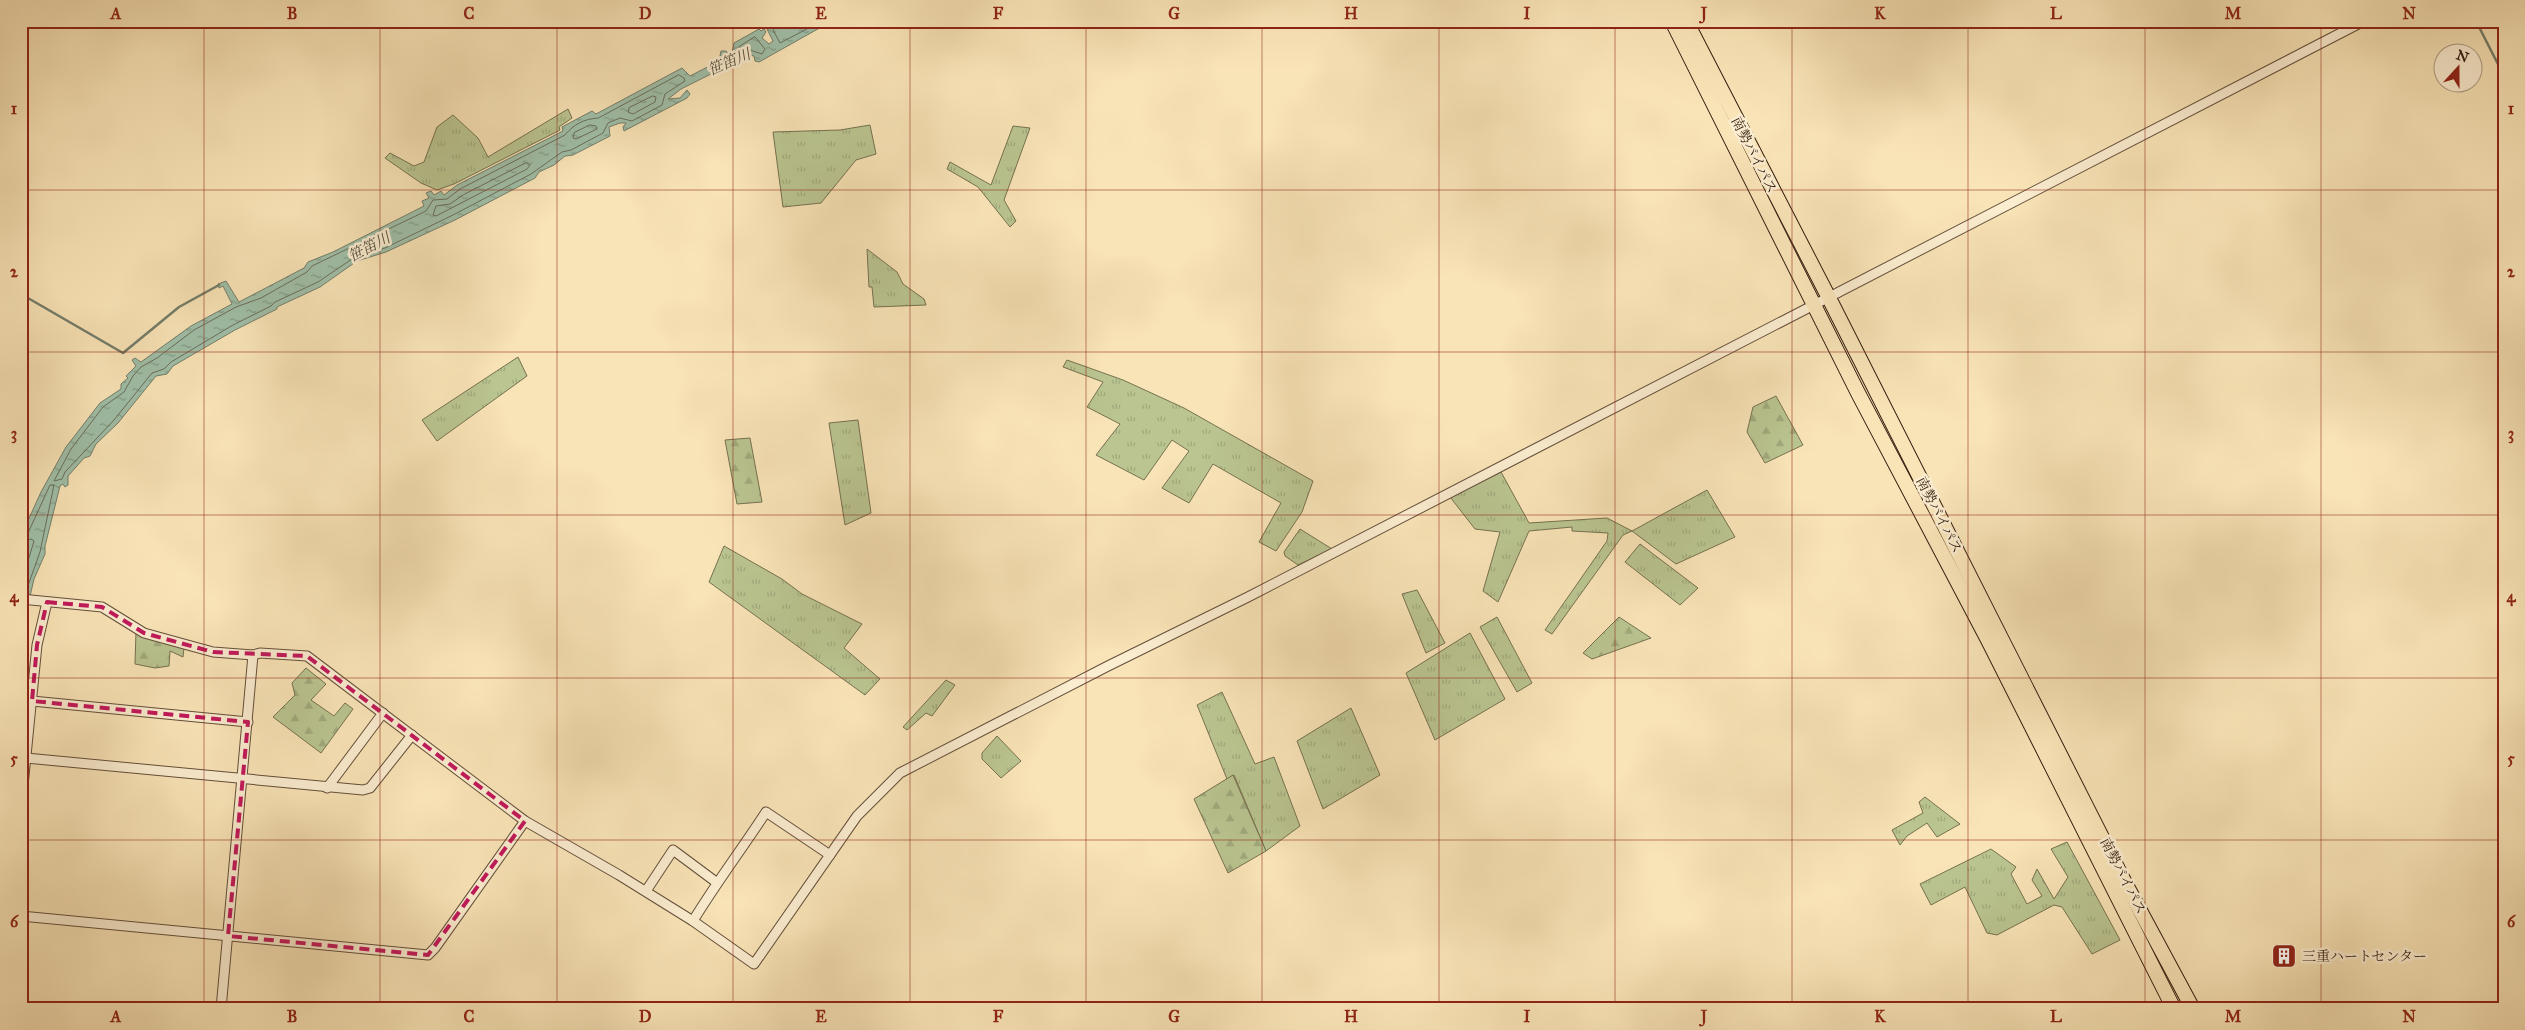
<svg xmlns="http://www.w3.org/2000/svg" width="2525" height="1030" font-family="'IM FELL Great Primer','Noto Serif JP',serif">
<defs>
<pattern id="grass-tufts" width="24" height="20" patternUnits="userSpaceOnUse" patternTransform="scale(1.25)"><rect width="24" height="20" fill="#bac591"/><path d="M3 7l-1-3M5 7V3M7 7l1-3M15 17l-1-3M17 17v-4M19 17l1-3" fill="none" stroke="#a0a97c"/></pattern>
<pattern id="forest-firs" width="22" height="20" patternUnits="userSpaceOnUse" patternTransform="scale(1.25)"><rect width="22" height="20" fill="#bac591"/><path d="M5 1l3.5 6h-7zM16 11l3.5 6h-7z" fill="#a0a97c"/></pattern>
<pattern id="water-ripples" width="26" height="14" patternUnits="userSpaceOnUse" patternTransform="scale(1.25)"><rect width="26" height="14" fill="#9fbfa8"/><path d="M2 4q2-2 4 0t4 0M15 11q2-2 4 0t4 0" fill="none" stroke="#829b87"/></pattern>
</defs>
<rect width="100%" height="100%" fill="#f9e4b7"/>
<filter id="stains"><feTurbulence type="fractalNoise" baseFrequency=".004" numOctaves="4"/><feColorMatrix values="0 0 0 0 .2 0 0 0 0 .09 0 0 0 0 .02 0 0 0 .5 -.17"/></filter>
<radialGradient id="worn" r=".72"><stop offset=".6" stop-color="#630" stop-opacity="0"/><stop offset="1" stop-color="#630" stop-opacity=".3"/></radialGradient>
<!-- grass -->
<g fill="url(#grass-tufts)" stroke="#767150">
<polygon points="568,109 572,118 559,127 560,130 454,184 437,190 421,183 385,158 390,153 414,166 424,162 437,127 453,115 478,138 488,157"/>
<polygon points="870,125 876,154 856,160 821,203 783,207 773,132 840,130"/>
<polygon points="1013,126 1030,128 1004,200 1016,221 1010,227 978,187 947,169 950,162 991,185"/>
<polygon points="867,249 897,272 903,284 924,299 926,305 874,307 872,287 869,287"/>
<polygon points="518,357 527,376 437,441 422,420"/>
<polygon points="1067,360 1123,380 1184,408 1313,481 1302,512 1276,551 1259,542 1281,503 1213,464 1189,503 1162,488 1189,451 1172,440 1144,480 1096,455 1120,424 1087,407 1103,382 1063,367"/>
<polygon points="858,420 871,513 845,525 829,423"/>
<polygon points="1501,472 1529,523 1607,518 1632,531 1707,490 1735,537 1676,564 1632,531 1623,535 1552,634 1545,630 1607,541 1608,533 1572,531 1572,527 1529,531 1498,602 1483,591 1500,532 1475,529 1450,497"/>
<polygon points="1300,529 1332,549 1298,565 1285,556 1284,552"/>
<polygon points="1640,544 1698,588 1680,605 1625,562"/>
<polygon points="724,546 782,579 802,594 862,624 844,648 880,679 865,695 709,582"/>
<polygon points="1417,590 1445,643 1426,653 1402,594"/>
<polygon points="1497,617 1532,683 1517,692 1480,627"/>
<polygon points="1470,633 1505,699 1435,740 1406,673"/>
<polygon points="946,680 955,685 932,716 926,713 907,730 903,727"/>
<polygon points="1222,692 1255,764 1274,757 1300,826 1266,851 1234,775 1227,779 1197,705"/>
<polygon points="1351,708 1380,775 1323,809 1297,741"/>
<polygon points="997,736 1021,761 1001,778 982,759 982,753"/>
<polygon points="1925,797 1960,824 1937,837 1927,823 1907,836 1900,845 1892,830 1923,813 1919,802"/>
<polygon points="2067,842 2120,940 2092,954 2062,907 2054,905 1997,935 1987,933 1965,887 1931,905 1920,884 1991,849 2016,867 2011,874 2027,904 2042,896 2032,880 2037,869 2054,899 2068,877 2051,849"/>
</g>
<!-- forest -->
<g fill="url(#forest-firs)" stroke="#767150">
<polygon points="1776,396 1803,445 1765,463 1747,432 1753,407"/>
<polygon points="750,438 762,502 737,504 725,440"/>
<polygon points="1619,617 1651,638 1592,659 1583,653"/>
<polygon points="136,631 184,648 183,657 170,651 169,666 155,668 135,664"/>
<polygon points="306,668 326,684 311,700 334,716 345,703 353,709 321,753 273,717 295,695 292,683"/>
<polygon points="1233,775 1266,851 1228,873 1194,799"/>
</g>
<!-- water -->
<polygon fill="url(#water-ripples)" stroke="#747e6b" points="773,21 832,21 759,62 755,61 754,56 749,55 681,89 668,99 680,98 687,90 690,94 687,98 624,131 623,127 626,123 620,123 609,127 610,136 573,155 565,156 554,165 539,172 535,178 455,220 386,252 357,261 320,287 277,307 277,309 235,330 173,366 167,374 156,376 118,423 96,444 90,456 84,458 68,476 68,485 65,487 63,484 60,486 45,546 45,554 34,579 25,618 28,620 21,657 21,536 41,492 66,447 100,403 121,389 121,384 128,378 126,376 136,366 132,360 135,358 141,362 191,326 232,304 223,286 219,288 218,284 226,281 239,302 304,268 308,262 333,252 424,206 422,201 429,198 426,193 431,191 434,195 441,191 444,195 457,185 563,131 562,127 592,111 596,114 682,68 690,76 719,61 721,51 726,51 729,54 732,53 734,43 759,29 761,31 764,29 766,32 762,38 769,44 773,41 766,27"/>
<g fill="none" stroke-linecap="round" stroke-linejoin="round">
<!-- shore -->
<g stroke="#696e5c" stroke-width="1">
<polyline points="778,21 773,30 780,43 822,21"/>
<polygon points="755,37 765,49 762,54 750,50 739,53 739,47"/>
<path d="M679 75 684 78 685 81 665 94 662 105 632 121 620 118 608 123 603 133 571 150 562 152 531 174 453 215 385 248 355 257 318 282 275 302 271 306 233 325 171 362 164 369 152 373 114 420 65 472 62 479 54 481 71 449 103 407 124 392 133 376 141 367 157 358 194 330 236 307 261 298 307 272 312 266 426 211 433 200 447 199 460 189 565 135C574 124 584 119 598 118Z"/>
<polygon points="653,96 656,97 655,102 633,114 628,112 629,108"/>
<polygon points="590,125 596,126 597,129 576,139 573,138 574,133"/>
<polygon points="526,163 530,165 527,169 436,216 433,215 436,206 450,204 463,195"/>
<polyline points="21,536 28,533 50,485 54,485 40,552 25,594"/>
<polyline points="21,542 31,539 34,541 21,584"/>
</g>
<!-- stream -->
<g stroke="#747e6b" stroke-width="2.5">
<polyline points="2476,21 2504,76"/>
<polyline points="21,294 123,353 179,307 219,285"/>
</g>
<defs>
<g id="minor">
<polyline points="224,22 225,21"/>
<polyline points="21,599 102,607 144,633 213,652 253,655 260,653 307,656 525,821 619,875 693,921 754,964 857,816 900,773 1108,666 1248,597 2364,21"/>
<polyline points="32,701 248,722"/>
<polyline points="26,758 363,790 370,788 412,735"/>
<polyline points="327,788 383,713"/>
<polyline points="21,806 37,645 47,602"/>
<polyline points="646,891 673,850 716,882"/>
<polyline points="21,916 428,955 435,948 525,821"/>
<path d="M693 921C716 883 742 849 766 812L830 855"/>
<polyline points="221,1009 253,655"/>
</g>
<g id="highway">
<polyline points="1672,21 1858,393 1988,640 2174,1009"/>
<polyline points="1686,21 1828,296 2123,879 2193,1009"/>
</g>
</defs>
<!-- minor casing -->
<use href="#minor" stroke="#644f3a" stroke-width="11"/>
<!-- highway casing -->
<use href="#highway" stroke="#331d10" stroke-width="16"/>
<!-- minor -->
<use href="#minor" stroke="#fbedd0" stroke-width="9"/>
<!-- highway -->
<use href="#highway" stroke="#f9e4b7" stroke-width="14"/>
</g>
<!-- marked area -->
<path fill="none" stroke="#c2185b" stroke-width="4" stroke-dasharray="10 6" stroke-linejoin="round" d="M47 602 102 607 144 633 213 652 307 656 525 821 428 955 228 936 248 722 32 701 37 645Z"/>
<!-- grid -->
<path fill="none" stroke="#8f2418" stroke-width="1" stroke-opacity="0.55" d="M204 21V1009M380 21V1009M557 21V1009M733 21V1009M910 21V1009M1086 21V1009M1262 21V1009M1439 21V1009M1615 21V1009M1792 21V1009M1968 21V1009M2145 21V1009M2321 21V1009M21 190H2504M21 352H2504M21 515H2504M21 678H2504M21 840H2504"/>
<!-- icons -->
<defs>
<symbol id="building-square" viewBox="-11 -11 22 22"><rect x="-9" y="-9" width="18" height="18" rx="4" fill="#8f2418" stroke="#fbedd0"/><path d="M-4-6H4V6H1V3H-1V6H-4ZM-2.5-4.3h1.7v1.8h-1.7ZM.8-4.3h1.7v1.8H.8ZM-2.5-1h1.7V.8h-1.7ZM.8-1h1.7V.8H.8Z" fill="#fff"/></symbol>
</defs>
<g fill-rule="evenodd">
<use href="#building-square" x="2270" y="942" width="28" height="28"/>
</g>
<g text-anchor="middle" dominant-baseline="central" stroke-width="5" stroke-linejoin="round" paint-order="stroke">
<!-- street labels -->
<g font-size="14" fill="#331d10" stroke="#fbedd0">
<text transform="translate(1754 155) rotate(63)">南勢バイパス</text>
<text transform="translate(1939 515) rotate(63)">南勢バイパス</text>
<text transform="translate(2123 876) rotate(63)">南勢バイパス</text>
</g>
<!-- poi labels -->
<g font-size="14" fill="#331d10" stroke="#fbedd0" text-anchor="start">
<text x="2302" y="956">三重ハートセンター</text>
</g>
<!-- water labels -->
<g font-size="15" font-style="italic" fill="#534e3e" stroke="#fbedd0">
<text transform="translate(729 62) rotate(-23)">笹笛川</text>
<text transform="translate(369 247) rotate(-28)">笹笛川</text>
</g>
</g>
<!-- margin -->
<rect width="2525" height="1030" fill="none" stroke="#f9e4b7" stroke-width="55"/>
<!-- north arrow -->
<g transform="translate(2458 68) rotate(21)"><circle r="24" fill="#fbedd0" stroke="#ab9a83"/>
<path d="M0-4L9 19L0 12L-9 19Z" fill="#8f2418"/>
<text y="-8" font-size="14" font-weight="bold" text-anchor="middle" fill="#331d10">N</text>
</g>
<rect x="28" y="28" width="2470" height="974" fill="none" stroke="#8f2418" stroke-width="2"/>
<g font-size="16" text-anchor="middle" font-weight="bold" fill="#8f2418">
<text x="116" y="19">A</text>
<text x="292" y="19">B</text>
<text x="469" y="19">C</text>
<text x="645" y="19">D</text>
<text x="821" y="19">E</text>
<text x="998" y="19">F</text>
<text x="1174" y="19">G</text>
<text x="1351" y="19">H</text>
<text x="1527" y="19">I</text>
<text x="1704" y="19">J</text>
<text x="1880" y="19">K</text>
<text x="2056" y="19">L</text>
<text x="2233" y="19">M</text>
<text x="2409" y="19">N</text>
<text x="14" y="114">1</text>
<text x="2511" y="114">1</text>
<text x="14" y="277">2</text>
<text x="2511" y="277">2</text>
<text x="14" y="439">3</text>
<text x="2511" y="439">3</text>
<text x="14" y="602">4</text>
<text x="2511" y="602">4</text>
<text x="14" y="764">5</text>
<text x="2511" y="764">5</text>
<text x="14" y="927">6</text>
<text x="2511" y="927">6</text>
<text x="116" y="1022">A</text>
<text x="292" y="1022">B</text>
<text x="469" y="1022">C</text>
<text x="645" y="1022">D</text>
<text x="821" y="1022">E</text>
<text x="998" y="1022">F</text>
<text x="1174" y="1022">G</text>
<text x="1351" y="1022">H</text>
<text x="1527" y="1022">I</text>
<text x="1704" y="1022">J</text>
<text x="1880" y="1022">K</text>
<text x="2056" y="1022">L</text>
<text x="2233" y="1022">M</text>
<text x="2409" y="1022">N</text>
</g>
<rect width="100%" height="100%" filter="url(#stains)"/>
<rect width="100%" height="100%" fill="url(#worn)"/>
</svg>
